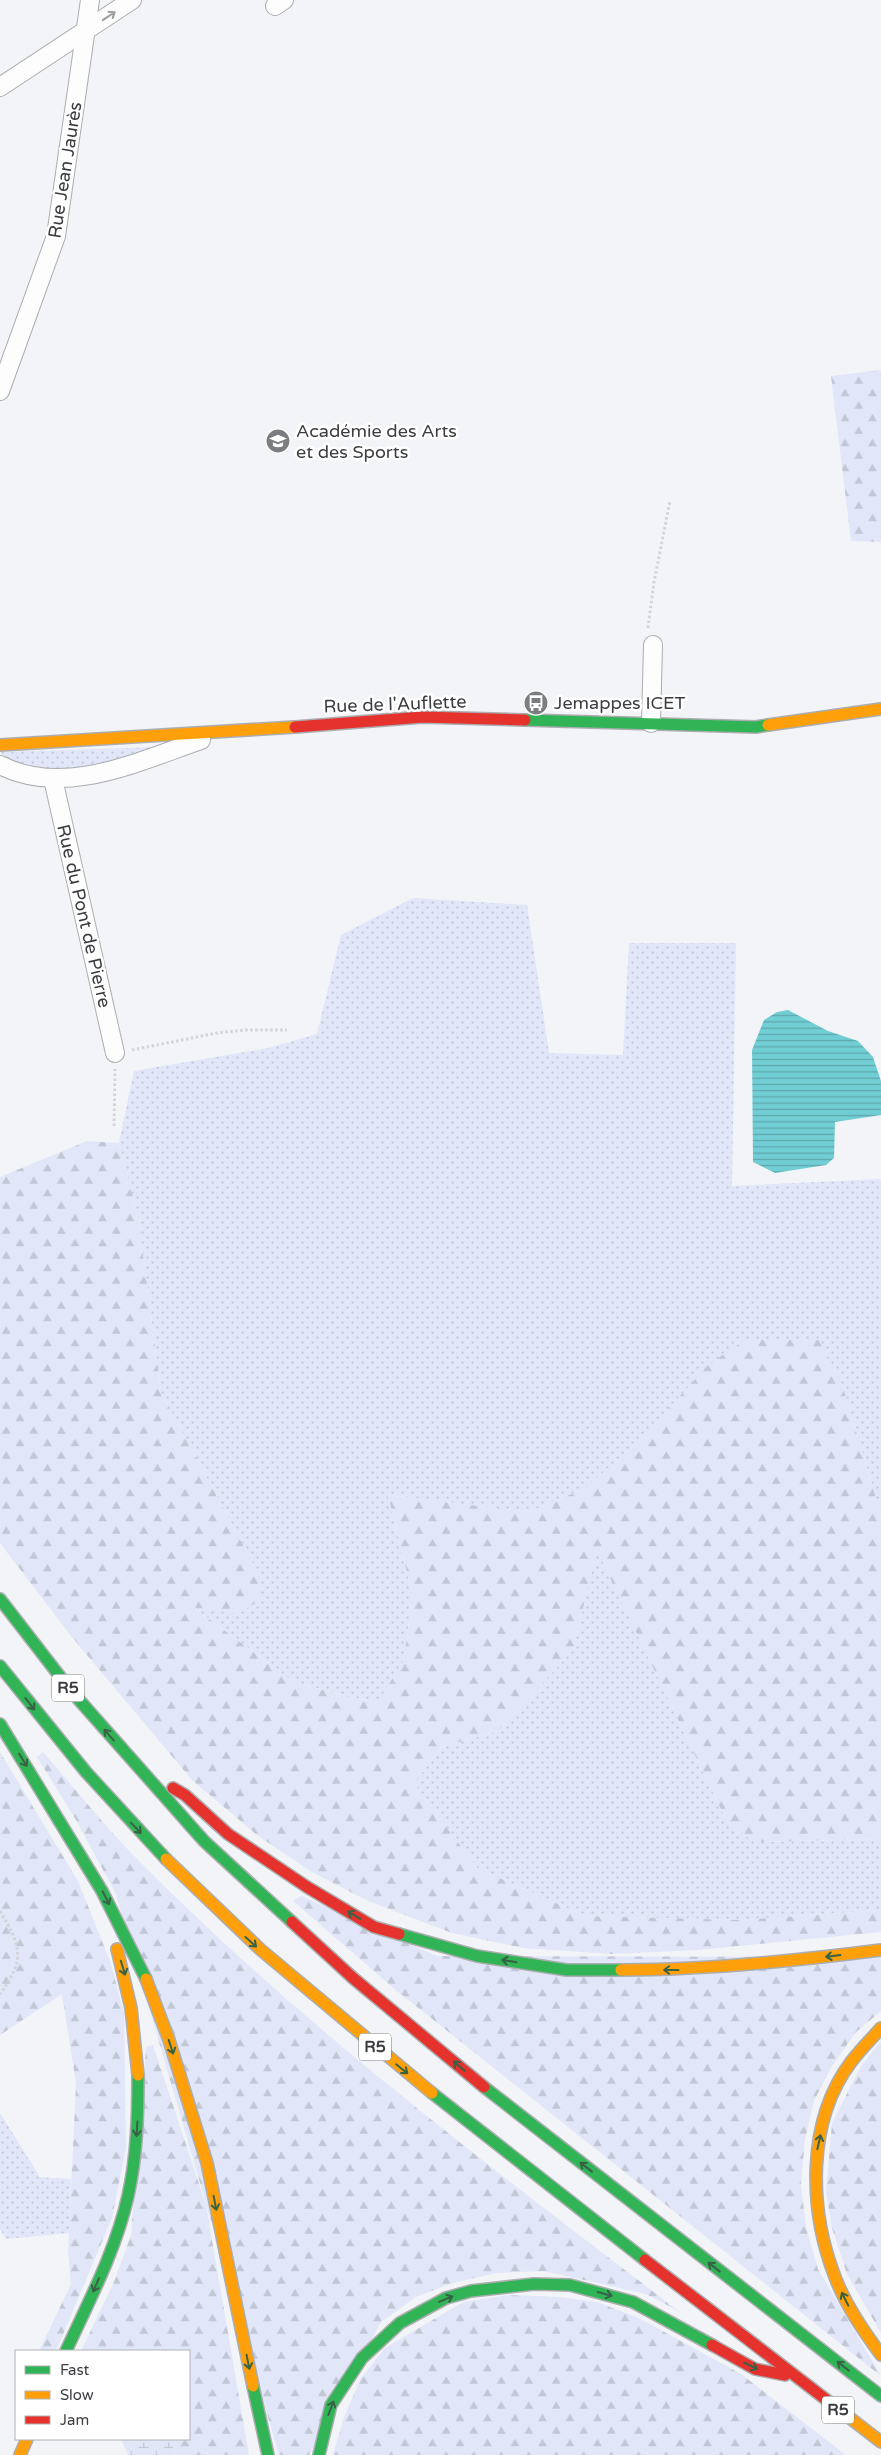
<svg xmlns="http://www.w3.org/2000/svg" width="881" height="2455" font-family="'Varela Round',sans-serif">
<defs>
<pattern id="grass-dots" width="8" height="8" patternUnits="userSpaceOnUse" patternTransform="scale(1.25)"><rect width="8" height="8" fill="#e1e7f9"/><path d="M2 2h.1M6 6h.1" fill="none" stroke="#c2c7d6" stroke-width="1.8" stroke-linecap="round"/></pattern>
<pattern id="forest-firs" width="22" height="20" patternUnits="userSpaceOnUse" patternTransform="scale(1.25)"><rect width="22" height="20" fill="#e1e7f9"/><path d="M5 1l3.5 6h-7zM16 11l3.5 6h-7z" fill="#c2c7d6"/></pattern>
<pattern id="wetland-marsh" width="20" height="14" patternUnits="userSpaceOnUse" patternTransform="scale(1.25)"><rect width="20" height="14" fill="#e1e7f9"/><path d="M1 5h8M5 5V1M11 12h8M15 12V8" fill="none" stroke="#c2c7d6"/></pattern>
<pattern id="water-rules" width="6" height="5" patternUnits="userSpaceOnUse" patternTransform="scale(1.25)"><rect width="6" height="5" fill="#71ced4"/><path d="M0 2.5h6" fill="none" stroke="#5ea8ad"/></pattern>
</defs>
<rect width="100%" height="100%" fill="#f2f4f8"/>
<!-- grass -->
<g fill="url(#grass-dots)">
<path d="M160 747C121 757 54 783 16 763 11 761 5 756 0 752Z"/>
<polygon points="413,898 527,905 549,1053 623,1055 629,943 736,943 732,1186 881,1179 881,1515 842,1384 642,1438 586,1488 529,1512 388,1495 413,1597 403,1662 378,1703 295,1683 192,1606 258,1573 161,1392 138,1216 119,1143 134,1071 268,1048 317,1034 341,935"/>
<polygon points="597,1549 727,1822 755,1842 881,1839 881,1910 741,1920 585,1916 477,1868 414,1783 442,1747 498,1731 573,1650"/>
<polygon points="0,2113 40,2177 71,2179 69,2233 6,2239 0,2229"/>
</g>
<!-- forest -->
<g fill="url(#forest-firs)">
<polygon points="881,370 881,542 851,541 831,376"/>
<polygon points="87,1141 119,1143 138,1216 161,1392 258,1573 262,1599 238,1614 193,1607 295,1683 377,1703 403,1662 413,1597 388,1495 529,1512 586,1488 642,1438 708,1365 745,1340 819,1340 842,1384 881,1515 881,1839 755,1842 727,1822 597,1550 573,1650 498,1731 442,1747 414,1783 477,1868 585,1916 741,1920 881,1910 881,1932 698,1950 611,1954 523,1948 452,1933 368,1901 310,1871 257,1835 192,1780 71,1636 0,1543 0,1177"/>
<polygon points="0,1752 78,1881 110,1961 124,2013 126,2148 112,2218 56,2351 39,2351 71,2284 68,2252 76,2083 62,1994 0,2035"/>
<path d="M43 1752C76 1790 107 1829 142 1864 307 2030 494 2170 680 2312L646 2294 544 2271 496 2273 453 2283 416 2297 381 2322 309 2455H279L116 1894 76 1820 37 1757Z"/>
<polygon points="301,1896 437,1956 881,1957 881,2011 855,2033 831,2068 814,2101 805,2139 801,2184 806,2227 818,2269 881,2376 397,1991 293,1901"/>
<polygon points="881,2041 881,2333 847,2274 832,2228 826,2192 832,2123 861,2066"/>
<polygon points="153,2045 206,2205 249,2455 175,2455 171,2439 189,2439 189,2351 81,2351 114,2282 131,2235 146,2047"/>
<polygon points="509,2295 559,2297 597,2302 639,2318 741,2374 846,2455 333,2455 344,2417 361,2378 385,2348 463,2302"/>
</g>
<!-- wetland -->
<polygon fill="url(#wetland-marsh)" points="121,2439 171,2439 175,2455 128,2455"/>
<!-- water -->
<polygon fill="url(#water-rules)" points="788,1010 828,1031 858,1041 873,1057 881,1081 881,1115 835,1122 834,1158 826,1165 775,1173 753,1162 752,1050 764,1020 777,1012"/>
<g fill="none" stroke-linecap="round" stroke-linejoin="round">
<defs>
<g id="street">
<polyline points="275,6 284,0"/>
<polyline points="0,87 132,0"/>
<polyline points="0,391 56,236 90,0"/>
<polyline points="651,723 653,645"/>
<path d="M0 765C64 798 139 761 201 740"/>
<polyline points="53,779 115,1053"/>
</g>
<g id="fast">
<polyline points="525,720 756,727 768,725"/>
<polyline points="0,1599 72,1692 204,1841 292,1922"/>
<polyline points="0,1666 86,1772 166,1859"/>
<polyline points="0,1724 102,1891 146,1979"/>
<polyline points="399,1934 477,1956 567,1970 621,1970"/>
<polyline points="484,2087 881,2396"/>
<polyline points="432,2093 645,2260"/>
<path d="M66 2351C89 2301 116 2250 128 2196 137 2156 138 2116 138 2075"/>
<polyline points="253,2386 268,2455"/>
<polyline points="319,2455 331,2405 362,2358 400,2323 446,2298 471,2291 534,2284 570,2285 633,2302 712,2345"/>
</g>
<g id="slow">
<polyline points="768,725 881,709"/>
<polyline points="0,745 295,727"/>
<polyline points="166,1859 261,1950 432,2093"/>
<polyline points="117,1949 131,2008 138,2075"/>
<path d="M621 1970C708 1970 795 1961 881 1950"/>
<polyline points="146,1979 169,2040 207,2163 253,2386"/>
<path d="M881 2028C871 2039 860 2050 851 2062 806 2122 809 2210 835 2277 846 2306 863 2330 881 2355"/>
<polyline points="828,2401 881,2442"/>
<polyline points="20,2455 27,2439"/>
</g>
<g id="jam">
<polyline points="295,727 423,717 525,720"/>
<polyline points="173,1788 185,1795 228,1834 307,1887 374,1927 399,1934"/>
<polyline points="292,1922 353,1978 484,2087"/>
<polyline points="645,2260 828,2401"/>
<polyline points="712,2345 755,2369 785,2375"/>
</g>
</defs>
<!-- street casing -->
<use href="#street" stroke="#acadb0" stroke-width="20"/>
<!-- fast casing -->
<use href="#fast" stroke="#acadb0" stroke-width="14"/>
<!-- slow casing -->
<use href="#slow" stroke="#acadb0" stroke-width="14"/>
<!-- jam casing -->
<use href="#jam" stroke="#acadb0" stroke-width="14"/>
<!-- path -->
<g stroke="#d4d4d6" stroke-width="3" stroke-dasharray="2.5 2.5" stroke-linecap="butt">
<polyline points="648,628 654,582 670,501"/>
<polyline points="132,1050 217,1033 245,1030 287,1030"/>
<polyline points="114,1126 115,1069"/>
<path d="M0 1911C21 1946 26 1959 0 1994"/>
</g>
<!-- street -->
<use href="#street" stroke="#fdfdfe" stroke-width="18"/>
<!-- fast -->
<use href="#fast" stroke="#30b455" stroke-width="11"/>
<!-- slow -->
<use href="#slow" stroke="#ff9f0a" stroke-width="11"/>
<!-- jam -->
<use href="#jam" stroke="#e5322d" stroke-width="11"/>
</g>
<!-- one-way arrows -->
<defs><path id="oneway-shaft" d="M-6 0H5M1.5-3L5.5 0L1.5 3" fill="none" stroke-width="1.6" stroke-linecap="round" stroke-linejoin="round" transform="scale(1.25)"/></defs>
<use stroke="#9c9d9f" href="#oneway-shaft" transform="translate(109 16) rotate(-34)"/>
<g stroke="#386146">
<use href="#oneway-shaft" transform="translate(30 1704) rotate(52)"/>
<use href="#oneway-shaft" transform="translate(109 1735) rotate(-131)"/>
<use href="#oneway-shaft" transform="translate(23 1760) rotate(58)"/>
<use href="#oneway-shaft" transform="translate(136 1828) rotate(46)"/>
<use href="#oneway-shaft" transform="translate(106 1898) rotate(63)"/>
<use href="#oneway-shaft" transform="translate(354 1915) rotate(-149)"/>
<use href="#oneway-shaft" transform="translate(251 1942) rotate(42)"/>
<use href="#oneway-shaft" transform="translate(833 1956) rotate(173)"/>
<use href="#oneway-shaft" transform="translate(509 1961) rotate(-171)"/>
<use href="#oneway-shaft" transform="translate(123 1968) rotate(73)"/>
<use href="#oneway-shaft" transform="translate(671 1970) rotate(180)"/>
<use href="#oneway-shaft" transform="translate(171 2047) rotate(72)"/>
<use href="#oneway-shaft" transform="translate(459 2066) rotate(-140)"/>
<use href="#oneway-shaft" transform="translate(402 2069) rotate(39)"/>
<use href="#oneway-shaft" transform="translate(137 2129) rotate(93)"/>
<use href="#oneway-shaft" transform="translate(819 2142) rotate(-77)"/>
<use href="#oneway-shaft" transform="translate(586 2167) rotate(-142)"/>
<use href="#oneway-shaft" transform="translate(215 2203) rotate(79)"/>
<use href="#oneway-shaft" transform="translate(714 2267) rotate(-142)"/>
<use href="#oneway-shaft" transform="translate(96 2285) rotate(114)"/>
<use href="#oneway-shaft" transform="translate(605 2294) rotate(16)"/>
<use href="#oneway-shaft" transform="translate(446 2299) rotate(-22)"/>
<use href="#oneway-shaft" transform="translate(845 2299) rotate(-117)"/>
<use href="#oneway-shaft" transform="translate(248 2362) rotate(79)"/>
<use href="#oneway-shaft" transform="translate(751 2366) rotate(26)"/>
<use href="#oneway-shaft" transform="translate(843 2366) rotate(-142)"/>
<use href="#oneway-shaft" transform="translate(331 2408) rotate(-69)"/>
</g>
<!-- icons -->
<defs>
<symbol id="university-disc" viewBox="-11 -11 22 22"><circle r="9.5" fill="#7c7d80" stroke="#fff"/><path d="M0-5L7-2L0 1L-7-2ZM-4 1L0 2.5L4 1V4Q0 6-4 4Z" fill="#fff"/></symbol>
<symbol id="bus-disc" viewBox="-11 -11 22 22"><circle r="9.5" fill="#7c7d80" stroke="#fff"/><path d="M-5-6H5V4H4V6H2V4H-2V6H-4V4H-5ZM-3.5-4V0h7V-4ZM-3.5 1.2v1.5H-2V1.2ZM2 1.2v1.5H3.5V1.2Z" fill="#fff"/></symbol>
</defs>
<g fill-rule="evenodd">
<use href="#university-disc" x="264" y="427" width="28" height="28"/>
<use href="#bus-disc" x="522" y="689" width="28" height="28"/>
</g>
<g text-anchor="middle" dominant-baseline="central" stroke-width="5" stroke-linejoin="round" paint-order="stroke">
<!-- shield labels -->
<g fill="#fff" stroke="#767779" stroke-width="1">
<rect x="52" y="1674.5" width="32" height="27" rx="4"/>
<rect x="359" y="2033.5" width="32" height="27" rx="4"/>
<rect x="822" y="2396.5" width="32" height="27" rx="4"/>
</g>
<g font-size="16" font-weight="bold" fill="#3c3d40">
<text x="68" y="1688">R5</text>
<text x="375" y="2047">R5</text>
<text x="838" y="2410">R5</text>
</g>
<!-- street labels -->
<g font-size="18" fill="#3c3d40" stroke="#fff">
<text transform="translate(65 170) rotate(-81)">Rue Jean Jaurès</text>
<text transform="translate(395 704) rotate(-2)">Rue de l'Auflette</text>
<text transform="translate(84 916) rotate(77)">Rue du Pont de Pierre</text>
</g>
<!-- poi labels -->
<g font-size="18" fill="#3c3d40" stroke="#fff" text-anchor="start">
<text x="296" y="431">Académie des Arts<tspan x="296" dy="21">et des Sports</tspan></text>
<text x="554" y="703">Jemappes ICET</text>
</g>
</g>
<!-- legend -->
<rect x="15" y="2350" width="175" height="90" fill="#ffffff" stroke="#b1b1b3"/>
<rect x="25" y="2366" width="25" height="8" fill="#30b455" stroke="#b1b1b3"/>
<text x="60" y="2375" font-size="15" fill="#3c3d40">Fast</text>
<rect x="25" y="2391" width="25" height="8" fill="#ff9f0a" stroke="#b1b1b3"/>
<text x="60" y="2400" font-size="15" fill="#3c3d40">Slow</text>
<rect x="25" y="2416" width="25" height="8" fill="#e5322d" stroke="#b1b1b3"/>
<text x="60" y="2425" font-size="15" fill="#3c3d40">Jam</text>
</svg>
